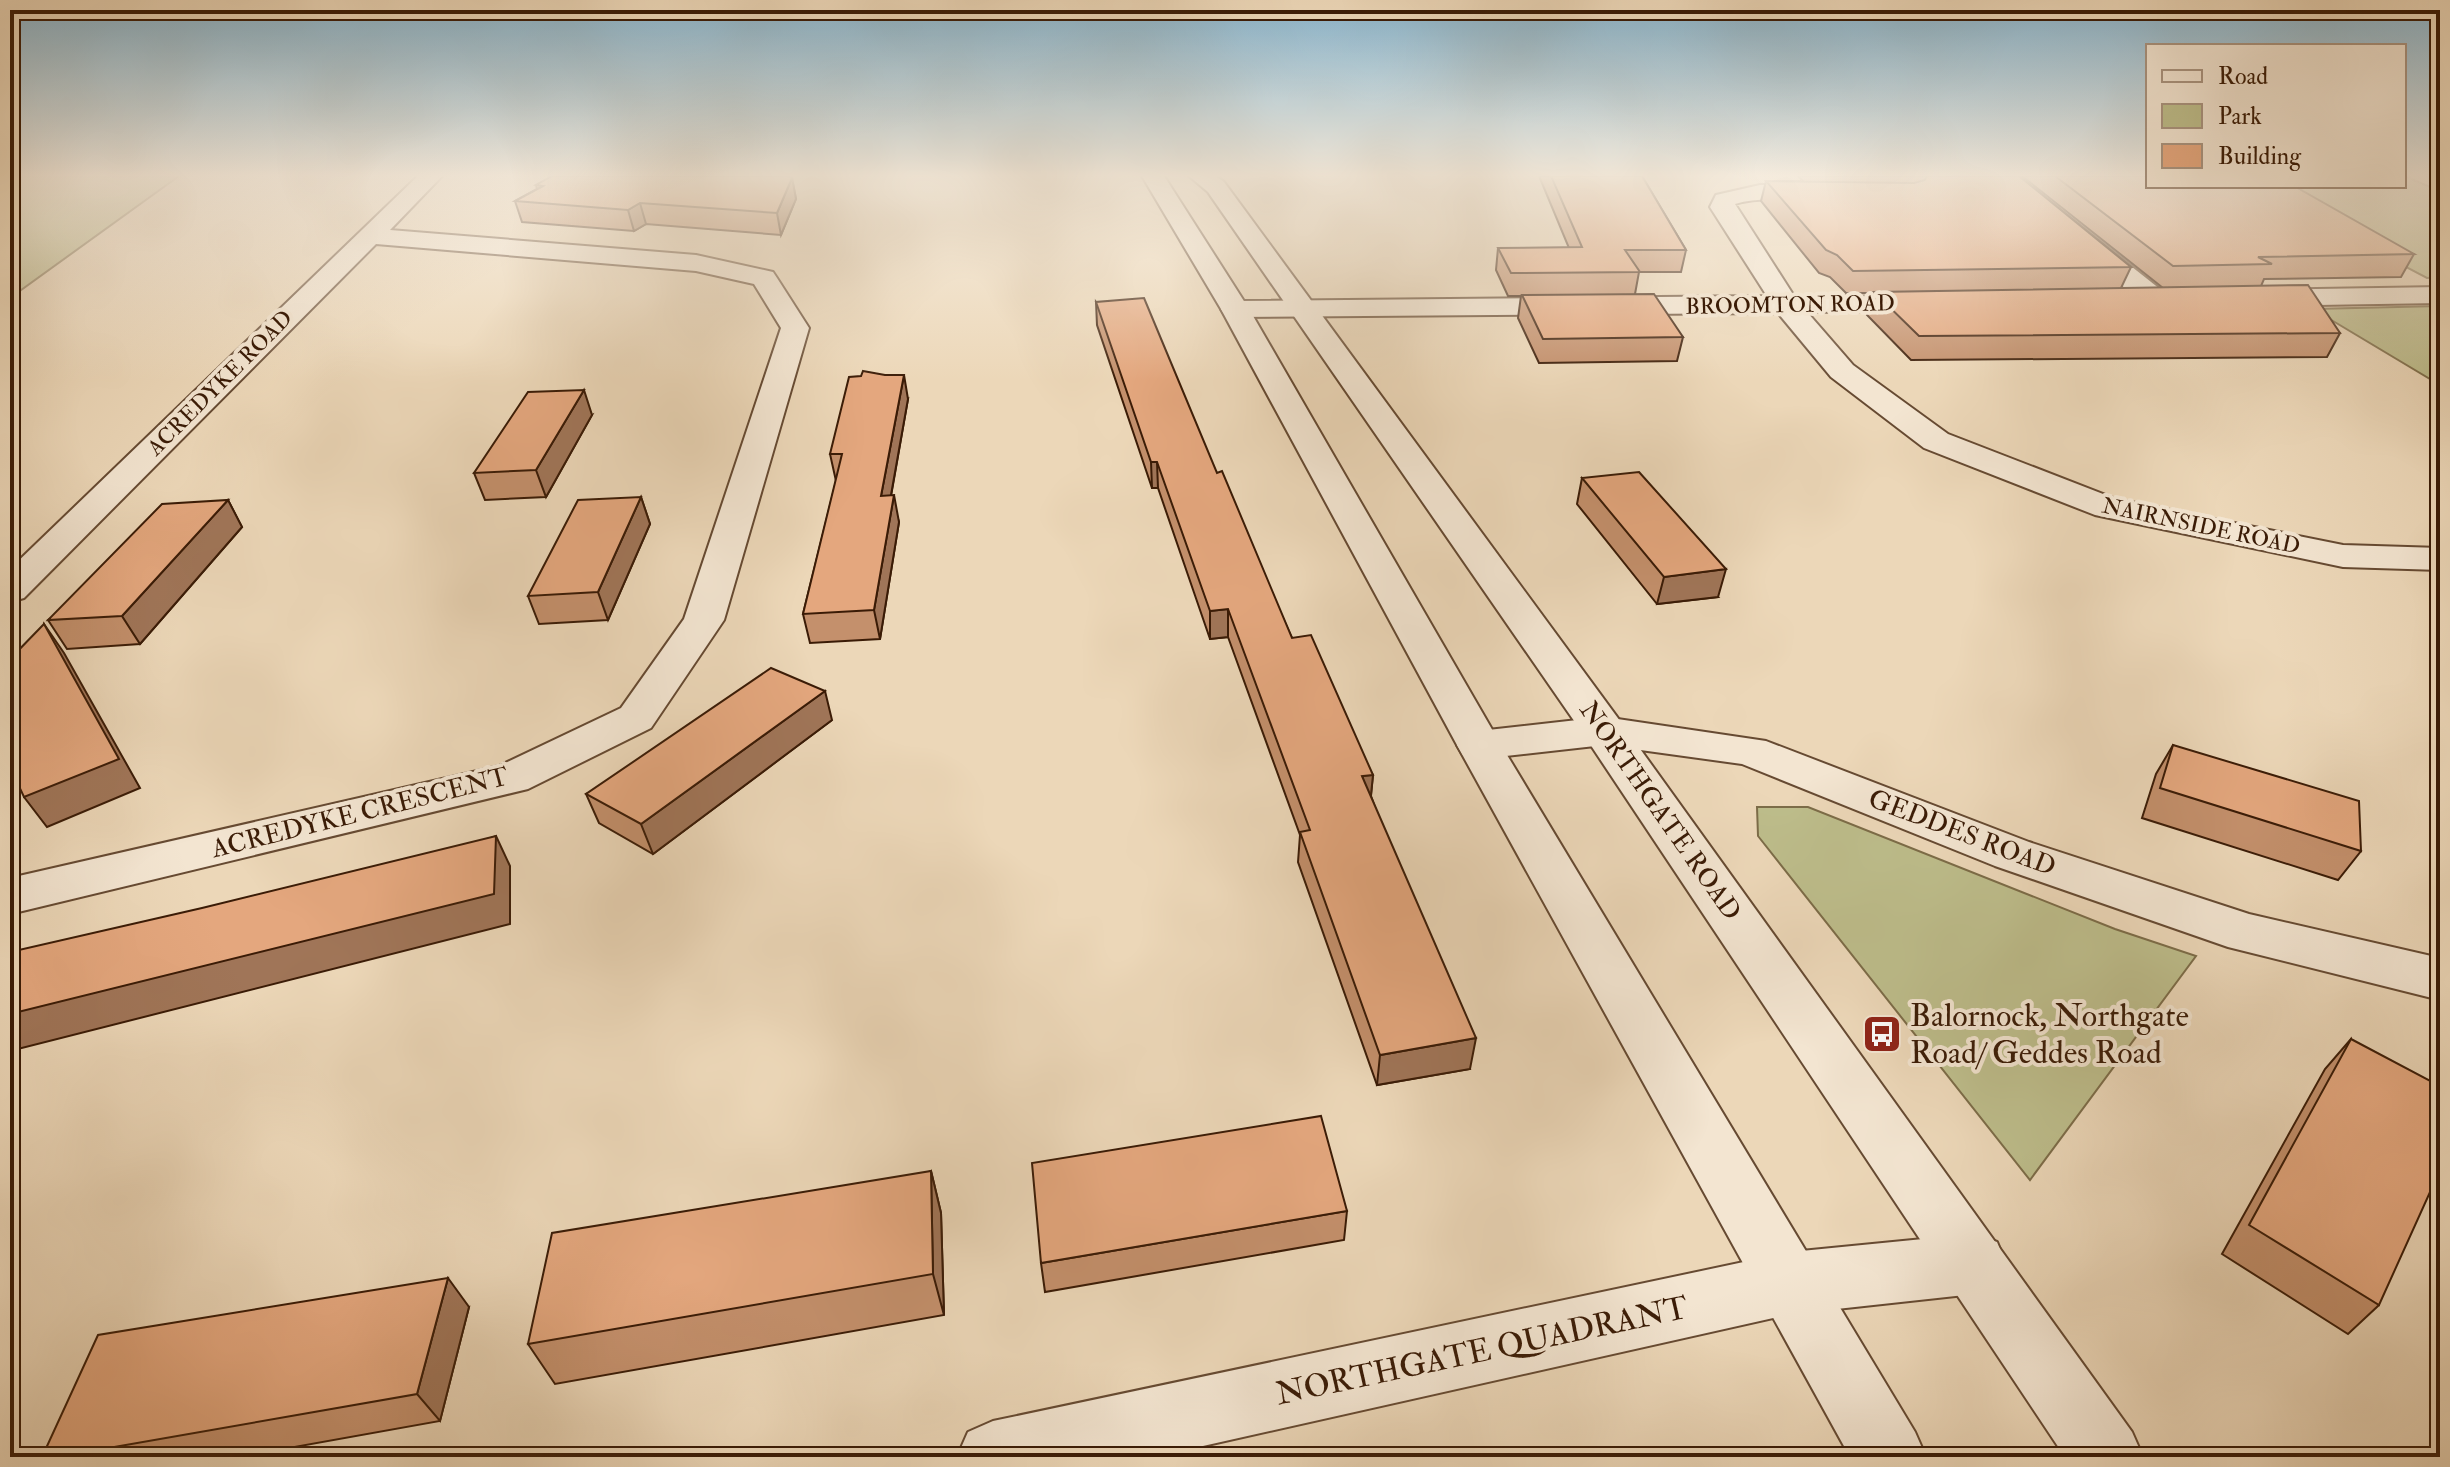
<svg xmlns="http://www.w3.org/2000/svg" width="2450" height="1467" font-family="'IM FELL Double Pica',serif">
<rect width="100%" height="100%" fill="#ecd7b8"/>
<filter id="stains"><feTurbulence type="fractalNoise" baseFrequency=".0025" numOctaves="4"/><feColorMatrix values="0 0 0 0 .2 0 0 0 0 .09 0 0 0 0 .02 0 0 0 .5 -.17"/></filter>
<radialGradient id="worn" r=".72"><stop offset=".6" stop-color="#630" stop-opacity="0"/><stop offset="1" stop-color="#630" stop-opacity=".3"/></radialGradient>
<!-- green -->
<g fill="#bdbd8b" stroke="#7c6c48" stroke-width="2">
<polygon points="10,176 179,176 10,298"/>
<polygon points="2404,176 2440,191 2440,277 2427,278 2252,186 2404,186"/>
<polygon points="2440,306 2440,385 2313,309"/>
<polygon points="1757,807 1808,807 2115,929 2196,956 2030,1180 1758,836"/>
</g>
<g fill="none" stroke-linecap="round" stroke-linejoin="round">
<defs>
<g id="minor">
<polygon points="418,176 442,176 390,230 696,255 773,272 777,278 809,328 724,620 651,728 528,789 10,914 10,878 499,766 621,708 684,619 781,328 754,284 696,271 376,244 24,598 10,602 10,569"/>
<polygon points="1992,176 2017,176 2165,293 2169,299 2165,305 2145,305"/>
<path d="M1760 185H1822L1830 187 1833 192 1830 197C1799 205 1766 194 1735 204L1794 296 1939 297 1943 303 1939 309 1929 311 1807 312 1853 365 1948 434 2116 499 2343 545 2440 548V570L2343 567 2095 515 1924 448 1831 377 1778 313 1235 317 1225 315 1221 309 1225 303 1235 301 1767 296 1710 207 1716 195Z"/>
<polygon points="2440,287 2440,303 2257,306 2247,304 2243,298 2247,292 2257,290"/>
<polygon points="1604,717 1766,741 2029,842 2249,914 2440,958 2440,1000 2228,947 1995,866 1742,764 1604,745 1479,759 1463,755 1457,745 1463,735 1479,731"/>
<polygon points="1974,1234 1997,1242 2006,1264 1997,1286 1974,1294 1791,1314 1154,1457 957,1457 968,1432 993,1421 1791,1252"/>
</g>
<g id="tertiary">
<polygon points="1142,176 1164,176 1249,309 1501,745 1915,1432 1926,1457 1850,1457 1457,745 1221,309"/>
<polygon points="1189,176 1215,176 1224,182 1620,721 2132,1432 2143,1457 2065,1457 1588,741 1208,192"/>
</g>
</defs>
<!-- minor casing -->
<use href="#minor" stroke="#664a32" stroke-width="4"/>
<!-- tertiary casing -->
<use href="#tertiary" stroke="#664a32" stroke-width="4"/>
<!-- minor -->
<use href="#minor" fill="#f3e5d1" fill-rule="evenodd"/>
<!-- tertiary -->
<use href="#tertiary" fill="#f3e5d1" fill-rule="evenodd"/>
</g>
<!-- wall -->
<g fill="#c4906c" stroke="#3a1b06" stroke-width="2">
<polygon points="1539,176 1642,176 1686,250 1681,272 1639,272 1635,294 1683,337 1677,361 1539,363 1518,318 1521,296 1508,296 1496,270 1498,248 1569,248"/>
<polygon points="1798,176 2019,176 2131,267 2121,288 2163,288 2022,176 2148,176 2414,254 2401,277 2264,279 2261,286 2340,333 2327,357 1911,360 1867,315 1874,293 1846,293 1830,277 1819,273 1761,201 1766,181 1803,181"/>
<polygon points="792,178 796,199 781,235 646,224 634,231 522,222 515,201 537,189 536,185"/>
<polygon points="1096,302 1217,473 1292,638 1373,775 1371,796 1470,1069 1377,1085 1298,862 1300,835 1228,637 1210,639 1158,488 1152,488 1097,325"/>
<polygon points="908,399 891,496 899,522 880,639 810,643 803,614 836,481 830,454"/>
<polygon points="592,415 546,497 485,500 474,473"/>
<polygon points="1582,478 1718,597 1657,604 1577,504"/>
<polygon points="641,497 650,524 608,620 539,624 528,596"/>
<polygon points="228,500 242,527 140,644 67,649 48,620"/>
<polygon points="832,720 653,854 599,823 586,794"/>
<polygon points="2173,745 2361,851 2338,880 2142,818 2156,774"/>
<polygon points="2440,844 2440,871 2431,856"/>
<polygon points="2351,1039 2379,1305 2348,1334 2222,1254 2325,1069"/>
<polygon points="931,1171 941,1213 944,1315 555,1384 528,1344"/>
<polygon points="1347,1211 1344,1240 1045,1292 1041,1263"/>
<polygon points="469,1307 440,1421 239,1457 42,1457"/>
</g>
<!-- shaded-wall -->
<g fill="#a07558" stroke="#3a1b06" stroke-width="2">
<polygon points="792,178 796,199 781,235 777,213"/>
<polygon points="640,203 646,224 634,231 628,210"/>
<polygon points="904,375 908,399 886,523 881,496"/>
<polygon points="584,390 592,415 546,497 536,470"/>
<polygon points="1151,462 1157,462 1158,488 1152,488"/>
<polygon points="894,495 899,522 880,639 874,610"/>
<polygon points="641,497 650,524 608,620 598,592"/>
<polygon points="228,500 242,527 140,644 122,616"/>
<polygon points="1726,569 1718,597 1657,604 1664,577"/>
<polygon points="1228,609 1228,637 1210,639 1210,611"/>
<polygon points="44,624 64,653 140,788 47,827 24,797"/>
<polygon points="825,691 832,720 653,854 641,824"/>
<polygon points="1373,775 1370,804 1362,776"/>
<polygon points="496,836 510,866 510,924 10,1051 10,1014"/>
<polygon points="1476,1038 1470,1069 1377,1085 1380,1055"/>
<polygon points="931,1171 941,1213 944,1315 933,1274"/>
<polygon points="448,1278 469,1307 440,1421 417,1394"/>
</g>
<!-- building -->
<g fill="#e4a77e" stroke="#3a1b06" stroke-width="2">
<polygon points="552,176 787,176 792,178 777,213 640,203 628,210 515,201 543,186 536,185"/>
<polygon points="1551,176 1642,176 1686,250 1625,250 1640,272 1511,273 1498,248 1582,247"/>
<polygon points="1927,176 2019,176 2131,267 1853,271 1837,255 1826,250 1766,181 1914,183 1925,180"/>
<polygon points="2055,176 2148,176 2148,186 2294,186 2414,254 2258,257 2272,264 2173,266"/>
<polygon points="2308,285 2340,333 1919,336 1874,292"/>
<polygon points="1654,294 1683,337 1543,339 1522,295"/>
<polygon points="1144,298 1217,473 1222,471 1292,638 1311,635 1373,775 1362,776 1476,1038 1380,1055 1300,832 1310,830 1228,609 1210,611 1157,462 1151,462 1096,302"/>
<polygon points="863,371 885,375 904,375 881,496 894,495 874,610 803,614 842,454 830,454 849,377 861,376"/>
<polygon points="584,390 536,470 474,473 528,392"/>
<polygon points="1639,472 1726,569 1664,577 1582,478"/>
<polygon points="641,497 598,592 528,596 578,500"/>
<polygon points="228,500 122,616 48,620 162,504"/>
<polygon points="44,624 119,759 24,797 10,767 10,659"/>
<polygon points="771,668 825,691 641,824 586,794"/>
<polygon points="2173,745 2359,801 2361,851 2160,788"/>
<polygon points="496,836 494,894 10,1014 10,952 202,908"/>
<polygon points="2351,1039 2440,1086 2440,1170 2379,1305 2249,1225"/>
<polygon points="1321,1116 1347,1211 1041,1263 1032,1163"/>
<polygon points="931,1171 933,1274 528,1344 552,1233"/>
<polygon points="448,1278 417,1394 57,1457 42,1457 98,1335"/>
</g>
<!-- sky -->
<linearGradient id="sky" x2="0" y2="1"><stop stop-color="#88b6d0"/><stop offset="0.46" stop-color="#f6eddf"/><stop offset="1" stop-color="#f6eddf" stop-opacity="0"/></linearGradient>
<rect width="2450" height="381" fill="url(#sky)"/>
<!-- icons -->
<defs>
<symbol id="bus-square" viewBox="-11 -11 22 22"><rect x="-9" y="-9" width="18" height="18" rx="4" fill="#8f2418" stroke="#f3e5d1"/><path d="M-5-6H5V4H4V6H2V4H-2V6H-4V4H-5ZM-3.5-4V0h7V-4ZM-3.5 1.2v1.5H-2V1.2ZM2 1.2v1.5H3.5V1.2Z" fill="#fff"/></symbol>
</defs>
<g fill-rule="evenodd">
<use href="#bus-square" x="1860" y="1012" width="44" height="44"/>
</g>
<g text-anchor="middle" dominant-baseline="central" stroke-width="8" stroke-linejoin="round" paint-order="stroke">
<!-- far-street labels -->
<g font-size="22" fill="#3a1b06" stroke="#f3e5d1">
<text transform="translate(1790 305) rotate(-1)">BROOMTON ROAD</text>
<text transform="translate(220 383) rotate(-45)">ACREDYKE ROAD</text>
<text transform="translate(2201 526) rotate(12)">NAIRNSIDE ROAD</text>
</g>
<!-- street labels -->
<g font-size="26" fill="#3a1b06" stroke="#f3e5d1">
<text transform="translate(1660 811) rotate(55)">NORTHGATE ROAD</text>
<text transform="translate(360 813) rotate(-14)">ACREDYKE CRESCENT</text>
<text transform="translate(1962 833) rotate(21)">GEDDES ROAD</text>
</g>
<!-- near-poi labels -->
<g font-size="32" fill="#3a1b06" stroke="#f3e5d1" text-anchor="start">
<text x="1910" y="1016">Balornock, Northgate<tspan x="1910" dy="37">Road/ Geddes Road</tspan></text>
</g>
<!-- near-street labels -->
<g font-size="32" fill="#3a1b06" stroke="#f3e5d1">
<text transform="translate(1482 1351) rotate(-12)">NORTHGATE QUADRANT</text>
</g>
</g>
<!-- margin -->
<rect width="2450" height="1467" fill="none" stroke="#ecd7b8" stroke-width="40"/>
<rect x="12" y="12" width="2426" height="1443" fill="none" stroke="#3a1b06" stroke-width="4"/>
<rect x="20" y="20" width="2410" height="1427" fill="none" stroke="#3a1b06" stroke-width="2"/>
<!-- legend -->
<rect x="2146" y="44" width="260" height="144" fill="#f3e5d1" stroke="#a99480" stroke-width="2"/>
<rect x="2162" y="70" width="40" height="12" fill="#f3e5d1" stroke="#a99480" stroke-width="2"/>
<text x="2218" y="84" font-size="24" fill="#3a1b06">Road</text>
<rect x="2162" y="104" width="40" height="24" fill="#bdbd8b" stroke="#a99480" stroke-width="2"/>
<text x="2218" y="124" font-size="24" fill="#3a1b06">Park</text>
<rect x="2162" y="144" width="40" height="24" fill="#e4a77e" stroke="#a99480" stroke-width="2"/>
<text x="2218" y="164" font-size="24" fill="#3a1b06">Building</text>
<rect width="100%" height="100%" filter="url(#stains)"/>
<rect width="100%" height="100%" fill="url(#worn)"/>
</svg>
